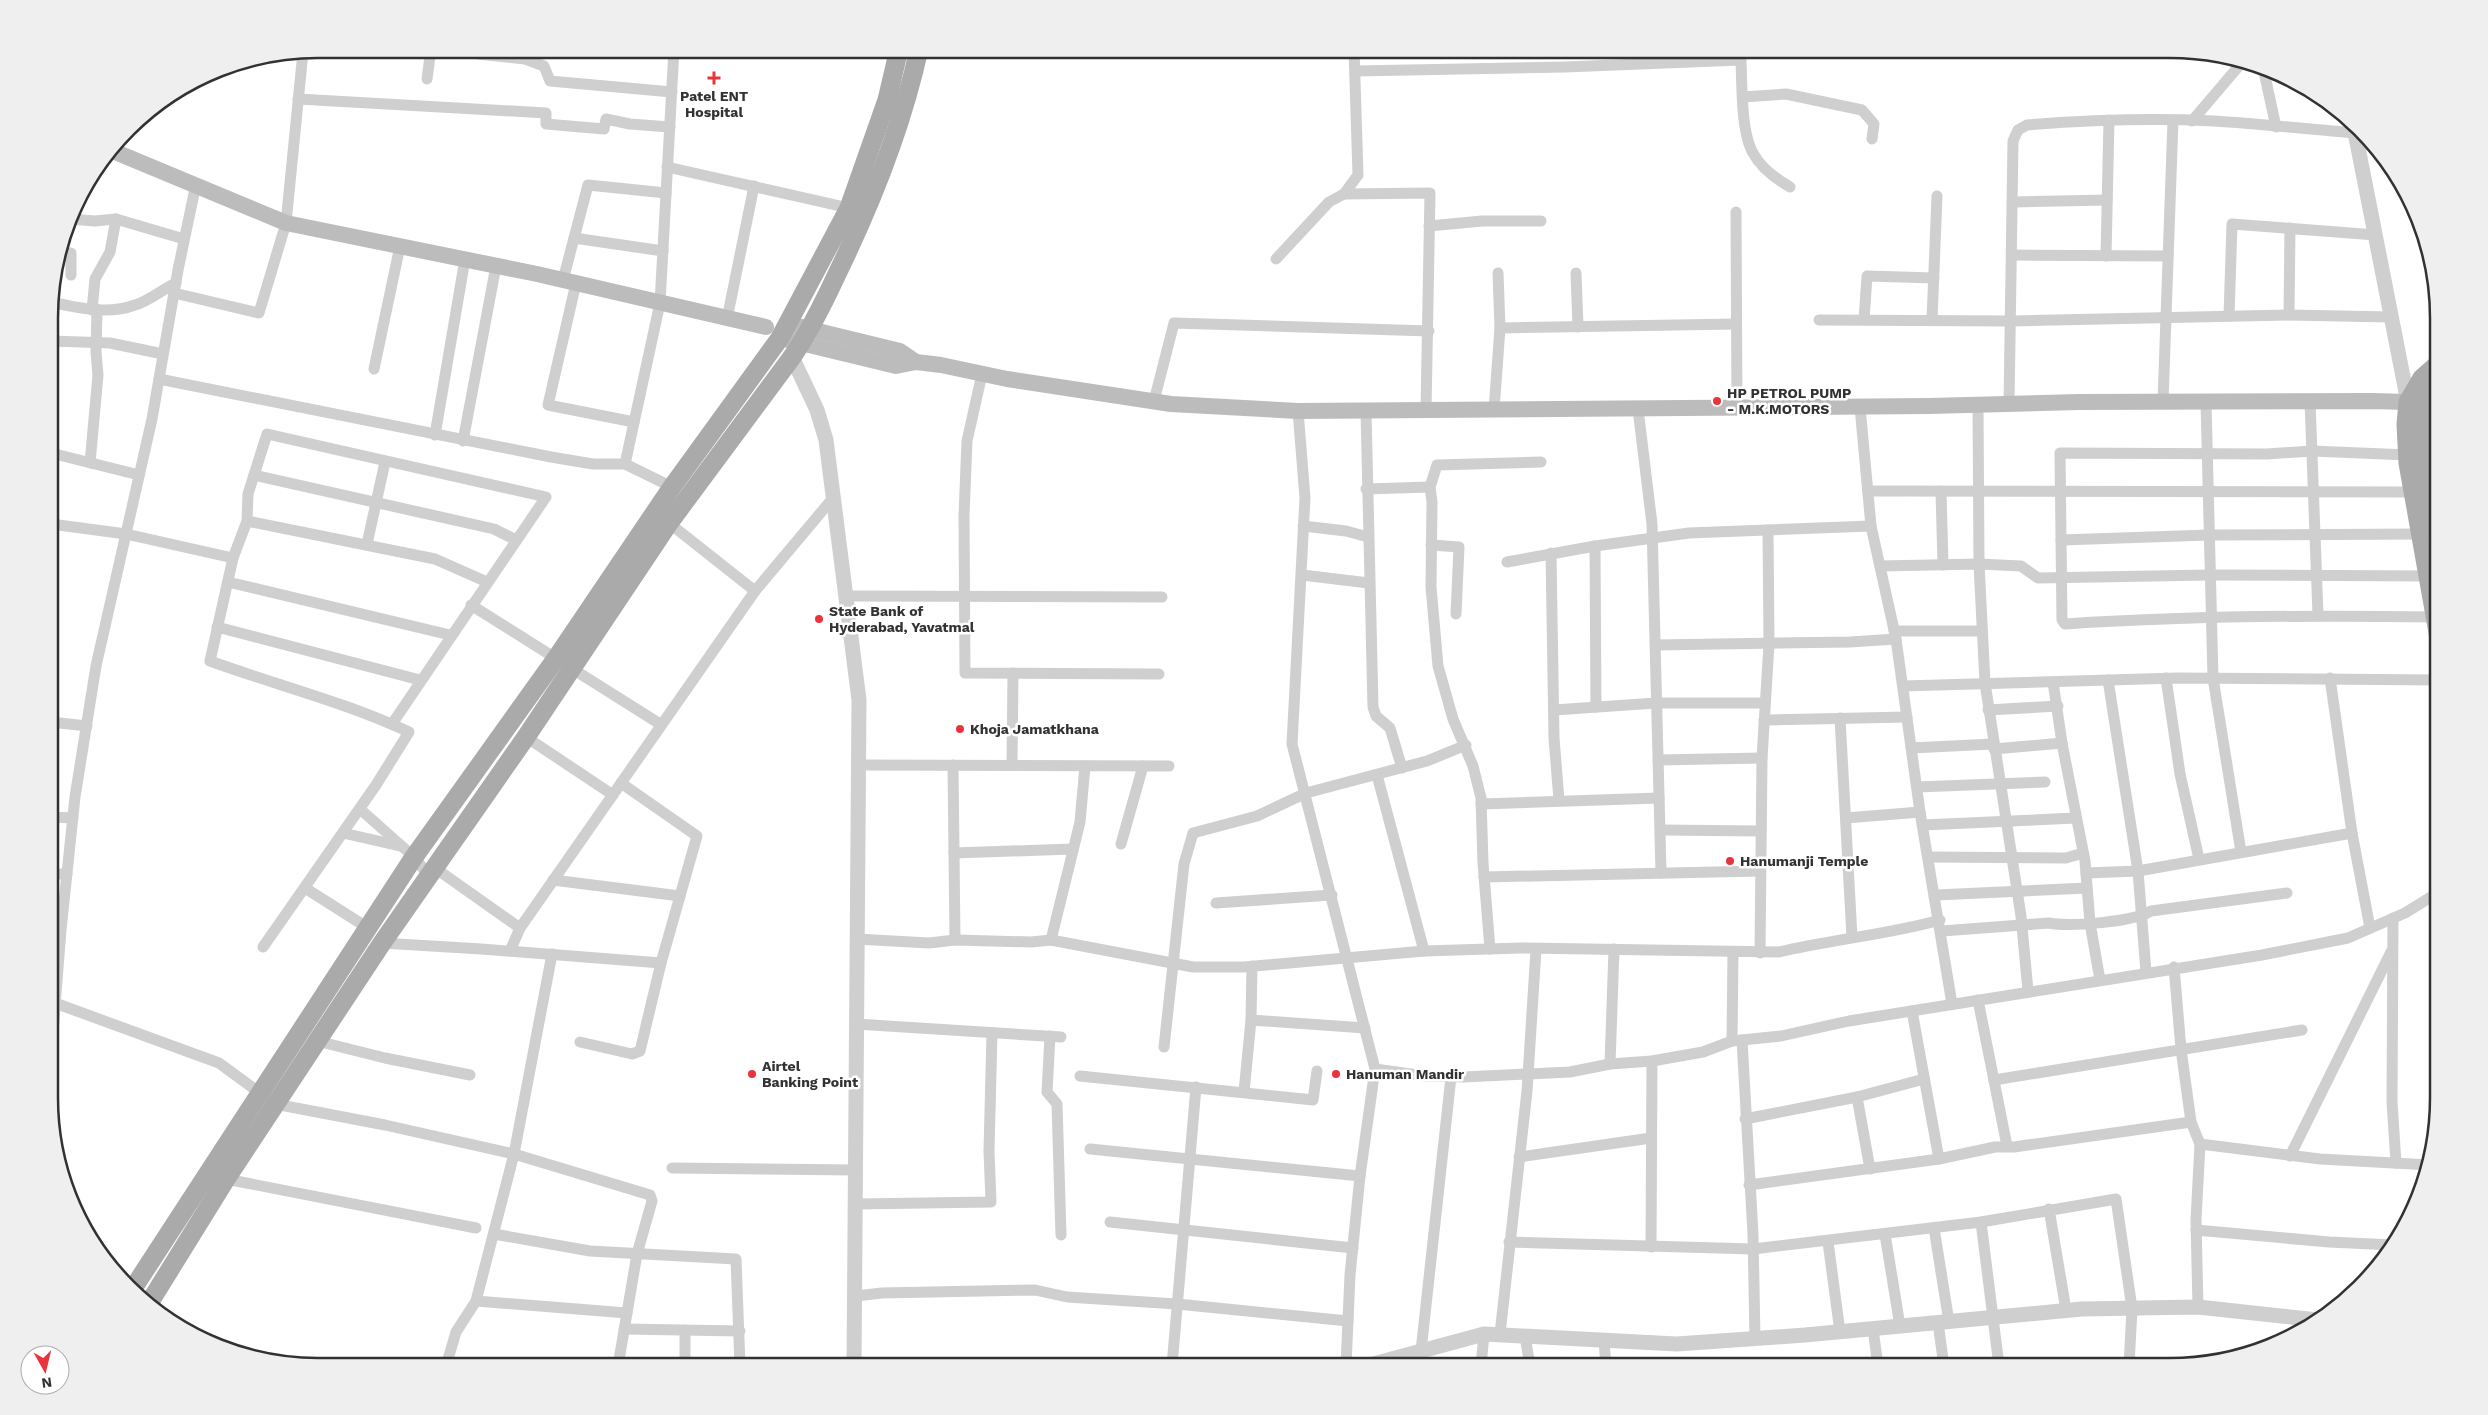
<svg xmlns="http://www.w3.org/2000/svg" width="2488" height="1415" font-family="'Work Sans',sans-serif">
<rect width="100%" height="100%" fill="#fff"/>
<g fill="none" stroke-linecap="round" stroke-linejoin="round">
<!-- minor -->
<g stroke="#cfcfcf" stroke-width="11">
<polyline points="470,50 478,54 525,59 544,66 550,81 672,92"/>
<polyline points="2263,67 2276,127"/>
<path d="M1356 71 1565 67 1741 60C1742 84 1741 133 1753 153 1761 168 1776 179 1790 187"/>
<polyline points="427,79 431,49"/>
<polyline points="1743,97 1786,94 1862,110 1874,124 1872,139"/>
<polyline points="298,99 546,113 546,124 604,129 606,119 630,124 670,127"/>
<polyline points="2192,121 2244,60"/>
<polyline points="667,167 849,208"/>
<polyline points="1344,194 1430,193 1426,411"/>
<polyline points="2013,202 2107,200"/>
<polyline points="1736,212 1737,408"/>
<polyline points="70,219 95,221 116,219 184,239"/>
<polyline points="1429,226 1482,221 1541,221"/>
<polyline points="574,238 663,251"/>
<polyline points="60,253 71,253 71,275"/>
<polyline points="62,253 64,239"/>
<polyline points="2012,255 2168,256"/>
<polyline points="2106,256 2109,120"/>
<polyline points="1276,259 1329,202 1344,194 1358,175 1354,49"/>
<polyline points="1576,273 1578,327"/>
<polyline points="563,280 588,185 666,193"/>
<polyline points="576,283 548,405 634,422"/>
<polyline points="174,293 259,313 286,223 303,52"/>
<path d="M51 302C79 308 108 315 135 305 149 301 163 289 176 283"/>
<polyline points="92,310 95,279 110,252 116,219"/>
<polyline points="2289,315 2290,228"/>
<polyline points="2229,316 2232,224 2376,235"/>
<polyline points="727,319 754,186"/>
<polyline points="1819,320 2011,321 2289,315 2390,317"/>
<polyline points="1864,320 1867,276 1934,278"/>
<polyline points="1932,320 1937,196"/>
<polyline points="1500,328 1736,324"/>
<polyline points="51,341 110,343 163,354"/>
<polyline points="374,369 400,246"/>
<polyline points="982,374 967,441 964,516 965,673 1159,674"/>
<polyline points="159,379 551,457 593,464 625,464 672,487"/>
<polyline points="1154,401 1174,323 1429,331"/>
<polyline points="2310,401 2318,615"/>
<polyline points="2163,402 2173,120"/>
<polyline points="2206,402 2213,678 2241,852"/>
<path d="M2009 404 2013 141 2018 130 2027 125C2089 120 2152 118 2214 121 2261 124 2308 129 2355 133"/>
<polyline points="1978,405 1979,564 1985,683 2021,916 2028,991"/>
<polyline points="1860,407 1871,526 1896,639 1920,812 1952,1004"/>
<polyline points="1638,409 1652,524 1661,873"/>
<polyline points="1494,410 1500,328 1498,273"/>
<polyline points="1298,411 1305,498 1292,744 1375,1069 1360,1176 1350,1275 1346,1366"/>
<polyline points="1366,411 1373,707 1376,716 1390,728 1402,768"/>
<polyline points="435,435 465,259"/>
<polyline points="463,441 496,266"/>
<polyline points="51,453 139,475"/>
<path d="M2408 455 2312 451 2267 454 2060 453 2062 620 2065 624C2188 616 2311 615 2435 617"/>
<polyline points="90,463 98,375 96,352 97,309"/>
<polyline points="625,464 660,303 674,49"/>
<polyline points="254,475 494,529 516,540"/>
<polyline points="1366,489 1430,487"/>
<polyline points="1868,491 2413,492"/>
<polyline points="1941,491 1943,565"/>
<polyline points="247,521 435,559 487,582"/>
<polyline points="669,523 755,591"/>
<polyline points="51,524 126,534 233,558"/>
<polyline points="1303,526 1346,531 1368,537"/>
<polyline points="2061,540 2209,535 2421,534"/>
<polyline points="367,544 385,462"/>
<polyline points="1431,545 1459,547 1456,614"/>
<polyline points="1595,546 1596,707"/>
<polyline points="1551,553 1554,738 1559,800"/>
<polyline points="1507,562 1595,546 1689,533 1871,526"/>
<polyline points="1880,566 1979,564 2021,566 2038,578 2210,575 2428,576"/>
<polyline points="1302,575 1369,583"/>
<polyline points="228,582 450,635"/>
<polyline points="846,596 1162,597"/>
<polyline points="471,605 660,724"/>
<polyline points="217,627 420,680"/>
<polyline points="1894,631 1982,631"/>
<polyline points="1656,645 1850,642 1896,639"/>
<polyline points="2166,678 2180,774 2199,859"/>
<polyline points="2330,678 2352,833 2370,928"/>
<polyline points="2108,680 2138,871 2146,972"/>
<polyline points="2053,682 2062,743 2085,861 2090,923 2100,980"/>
<polyline points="1903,686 2177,678 2439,680"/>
<polyline points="1554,710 1656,703 1765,703"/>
<polyline points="1988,710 2058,706"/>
<polyline points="1840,718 1852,937"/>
<polyline points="1764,720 1907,717"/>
<polyline points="51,722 87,726"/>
<polyline points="526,737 613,795"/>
<polyline points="1911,748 1993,744"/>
<polyline points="1994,749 2062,743"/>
<polyline points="1658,760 1762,758"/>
<polyline points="858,765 1169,766"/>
<polyline points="953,765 955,940"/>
<polyline points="1012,765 1013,673"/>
<polyline points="1377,775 1424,951"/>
<polyline points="1917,787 2045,782"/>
<polyline points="1481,804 1659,798"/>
<polyline points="360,809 414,857 429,876"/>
<polyline points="51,817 73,818"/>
<polyline points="1846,818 1920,812"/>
<polyline points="1923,825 2076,818"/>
<polyline points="1661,830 1761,831"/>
<polyline points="343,833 400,846"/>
<polyline points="1121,844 1143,766"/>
<polyline points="954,853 1073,849"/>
<polyline points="1929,857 2066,858 2083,853"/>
<polyline points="435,868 520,928"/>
<polyline points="2086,873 2138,871 2352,833"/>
<polyline points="51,874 67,874"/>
<polyline points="1484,877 1760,871"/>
<polyline points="553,880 680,896"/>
<polyline points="305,888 368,928"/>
<polyline points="1936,895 2087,888"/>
<polyline points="1216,903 1332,895"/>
<polyline points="2393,918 2392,1102 2396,1163"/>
<path d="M1942 931 2049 923C2071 927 2133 922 2151 911L2287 893"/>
<path d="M856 939 929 943 955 940 1031 942 1051 940 1193 967H1244L1424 951 1521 948 1779 952C1832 939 1887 935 1940 920"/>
<polyline points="1051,940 1080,822 1085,766"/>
<polyline points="382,943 481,949 661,963"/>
<path d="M263 947 376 785 409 732C345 702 276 685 210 661L233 558 247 521 248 494 267 434 546 497 392 724"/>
<polyline points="1490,949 1483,863 1481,798 1473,766 1453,719 1438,666 1431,587 1432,502 1430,487 1437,465 1541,462"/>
<polyline points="510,951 520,928 755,591 833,498"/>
<polyline points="1760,953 1762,758 1769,644 1768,530"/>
<polyline points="2174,967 2181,1049 2191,1122 2200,1144 2196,1220 2198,1307"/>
<polyline points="1978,1000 2007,1146"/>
<polyline points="55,1003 219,1063 275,1104 385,1125 514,1154 650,1195 652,1201 637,1254 618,1366"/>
<polyline points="1912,1011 1939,1159"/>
<polyline points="1251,1020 1365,1028"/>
<polyline points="856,1024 1061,1037"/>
<polyline points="1050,1036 1047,1092 1057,1104 1061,1235"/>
<polyline points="1742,1040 1753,1234 1755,1339"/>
<polyline points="317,1041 385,1058 470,1075"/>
<polyline points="1732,1041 1733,952"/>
<polyline points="580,1042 632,1054 640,1051 661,963 697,836 621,783"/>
<polyline points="1164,1047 1184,864 1193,833 1257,816 1306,793 1427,761 1466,745"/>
<polyline points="51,1057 61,930 75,797 96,666 152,419 178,270 196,184"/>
<polyline points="1610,1064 1614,949"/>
<polyline points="1375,1069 1425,1076 1464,1077 1570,1072 1610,1064 1652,1061 1703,1052 1732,1041 1781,1036 1849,1021 2262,955 2348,938 2405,913 2439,892"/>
<polyline points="1080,1076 1313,1100 1317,1071"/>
<polyline points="1994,1080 2302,1030"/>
<polyline points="1244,1092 1251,1020 1252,966"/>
<polyline points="1857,1097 1870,1169"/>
<polyline points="1745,1119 1857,1097 1924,1079"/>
<polyline points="2200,1144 2320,1159 2430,1165"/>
<polyline points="1090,1149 1360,1176"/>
<polyline points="2290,1156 2391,952"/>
<polyline points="1519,1157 1651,1138"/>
<polyline points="672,1168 856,1170"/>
<polyline points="226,1179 476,1228"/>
<polyline points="1749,1185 1939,1159 1995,1147 2014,1147 2191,1122"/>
<polyline points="856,1204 991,1202 989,1151 992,1033"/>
<polyline points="2049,1209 2066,1310"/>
<polyline points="1110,1222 1353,1248"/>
<polyline points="1981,1222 1999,1366"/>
<polyline points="1934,1228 1949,1322"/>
<polyline points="2196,1230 2329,1242 2393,1245"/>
<polyline points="494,1234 590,1251 736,1259 740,1366"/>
<polyline points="1885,1234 1900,1326"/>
<polyline points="1509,1242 1753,1249 1981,1222 2116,1199 2132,1308 2129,1366"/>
<polyline points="1828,1242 1840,1332"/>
<polyline points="1651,1247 1652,1061"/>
<polyline points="856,1296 882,1293 1035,1290 1067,1297 1177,1304 1348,1321"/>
<polyline points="476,1301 627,1313"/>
<polyline points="1938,1323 1944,1366"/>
<polyline points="624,1329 740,1331"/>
<polyline points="1873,1329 1878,1366"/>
<polyline points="1500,1334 1527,1091 1536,950"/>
<polyline points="1525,1336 1530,1366"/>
<polyline points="1604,1341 1606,1366"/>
<polyline points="1421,1351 1451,1077"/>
<polyline points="446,1366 456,1332 476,1301 514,1154 552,954"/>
<polyline points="685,1366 685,1330"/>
<polyline points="1172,1366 1196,1087"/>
<polyline points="1481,1366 1484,1334"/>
</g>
<!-- tertiary -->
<g stroke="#cfcfcf" stroke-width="15">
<polyline points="2353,122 2408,402"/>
<polyline points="792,357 817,410 826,440 859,700 854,1366"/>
<polyline points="1366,1366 1484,1334 1677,1344 1805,1335 2082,1309 2198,1307 2318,1320"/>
</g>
<!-- secondary -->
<g stroke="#bcbcbc" stroke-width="16">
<polyline points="113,151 286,223 537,274 766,327"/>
<polyline points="789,324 900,351 916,362"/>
<polyline points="780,338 896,366 916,362 941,365 1007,379 1171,404 1298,411 1929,406 2079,402 2372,401 2408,402 2418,406"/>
</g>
<!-- primary -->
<g stroke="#aaa" stroke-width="19">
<polyline points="2439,363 2422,378 2408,402 2406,424 2408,463 2439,638"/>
<path d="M2439 383C2434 387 2429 392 2426 398 2411 429 2432 512 2439 547"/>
<polyline points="132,1290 414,857 555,660 672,487 780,338 849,208 887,100 899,49"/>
<path d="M148 1305 226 1179 382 943 526 737 669 523 792 357C810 331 824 302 837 274 872 202 902 127 919 49"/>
</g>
</g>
<!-- markers -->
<g fill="#e9333d" stroke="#fff" stroke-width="2">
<path d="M711.5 70.5h5v5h5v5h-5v5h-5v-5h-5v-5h5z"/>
<circle cx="1717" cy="401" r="5"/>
<circle cx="819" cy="619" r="5"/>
<circle cx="960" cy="729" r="5"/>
<circle cx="1730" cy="861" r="5"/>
<circle cx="752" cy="1074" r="5"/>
<circle cx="1336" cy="1074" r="5"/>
</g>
<g text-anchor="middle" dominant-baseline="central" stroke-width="5" stroke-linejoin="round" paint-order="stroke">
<!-- poi labels -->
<g font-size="14" font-weight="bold" fill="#323232" stroke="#fff" text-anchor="start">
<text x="714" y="96" text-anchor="middle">Patel ENT<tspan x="714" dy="16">Hospital</tspan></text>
<text x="1727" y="393">HP PETROL PUMP<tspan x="1727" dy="16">- M.K.MOTORS</tspan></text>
<text x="829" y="611">State Bank of<tspan x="829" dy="16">Hyderabad, Yavatmal</tspan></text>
<text x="970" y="729">Khoja Jamatkhana</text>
<text x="1740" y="861">Hanumanji Temple</text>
<text x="762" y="1066">Airtel<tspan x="762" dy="16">Banking Point</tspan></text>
<text x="1346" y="1074">Hanuman Mandir</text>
</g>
</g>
<!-- crop -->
<path d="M0 0H2488V1415H0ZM318 58H2170A260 260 0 0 1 2430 318V1098A260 260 0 0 1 2170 1358H318A260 260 0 0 1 58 1098V318A260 260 0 0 1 318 58Z" fill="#efefef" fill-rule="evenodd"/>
<path fill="none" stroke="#323232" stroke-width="2.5" d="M318 58H2170A260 260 0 0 1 2430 318V1098A260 260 0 0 1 2170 1358H318A260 260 0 0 1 58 1098V318A260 260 0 0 1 318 58Z"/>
<!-- north arrow -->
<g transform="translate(45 1370) rotate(172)"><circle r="24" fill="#ffffff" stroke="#adadad"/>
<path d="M0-4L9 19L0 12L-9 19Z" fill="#e9333d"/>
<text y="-8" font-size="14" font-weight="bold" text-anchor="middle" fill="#323232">N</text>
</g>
</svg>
